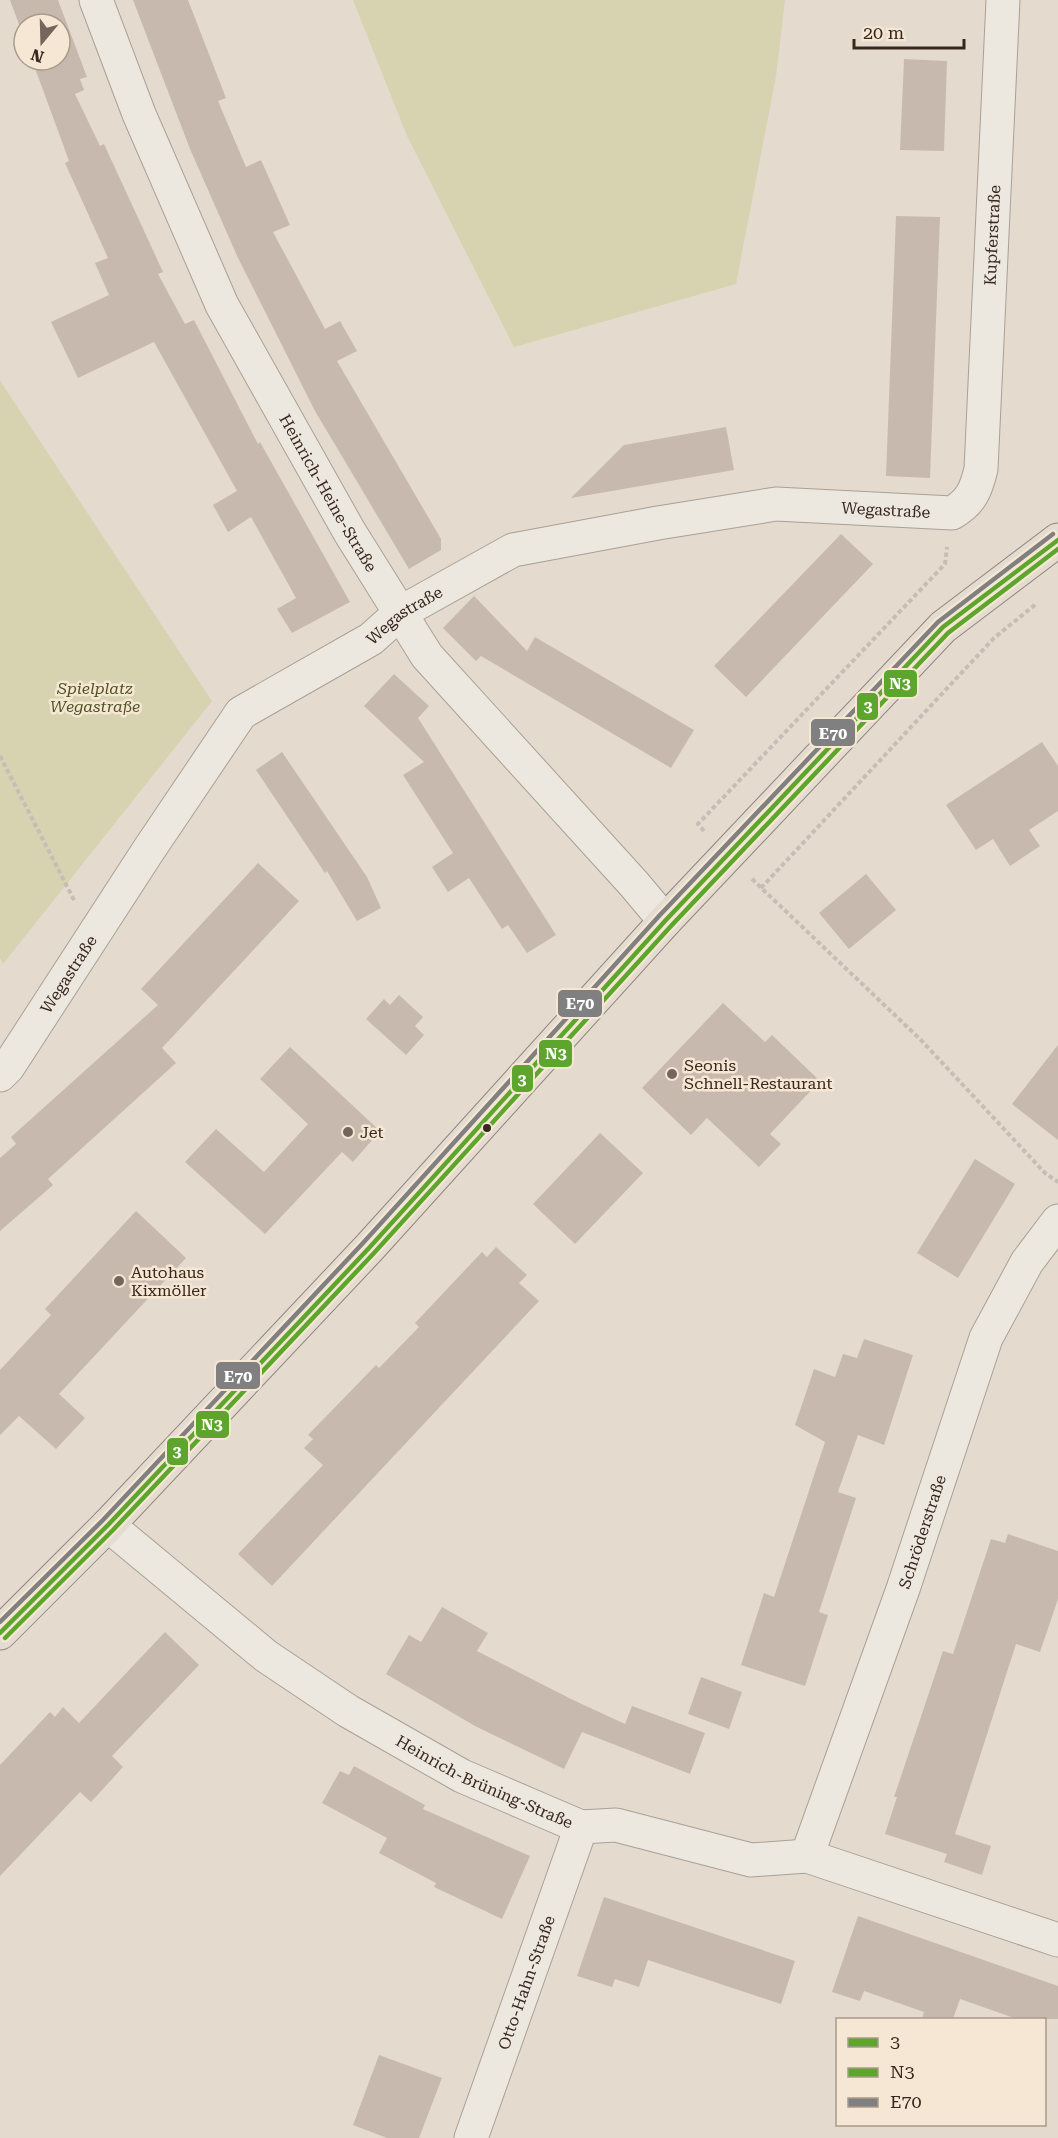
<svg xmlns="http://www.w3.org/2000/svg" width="1058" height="2138" font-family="'Roboto Serif',serif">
<rect width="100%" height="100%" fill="#e4dbce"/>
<!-- green -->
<g fill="#d7d2b0">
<polygon points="353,0 785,0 776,76 736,284 514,347 407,136"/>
<polygon points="0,381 212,701 3,964 0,958"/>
</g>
<!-- building -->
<g fill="#c8b9af">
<polygon points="10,0 58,0 87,77 80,79 84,90 75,94 100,146 104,144 163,272 158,274 185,324 194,320 258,444 260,442 350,602 292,633 277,609 296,598 251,517 228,532 213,505 237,491 154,342 78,378 51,322 109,295 95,263 108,258 65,163 69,161 32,60 60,60 60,24 24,24 24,38"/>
<polygon points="133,0 188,0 226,98 218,101 246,167 261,160 290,225 273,232 325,329 340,321 357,351 337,361 441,539 441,550 409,569 315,411 238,258 190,149"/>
<polygon points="904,59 947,61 944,151 900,150"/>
<polygon points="896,216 940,217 930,478 886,476"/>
<polygon points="726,427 734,470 571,498 624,445"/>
<polygon points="841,534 873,564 746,697 714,666"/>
<polygon points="474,596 527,651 535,637 694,730 671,768 481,656 476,661 443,628"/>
<polygon points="394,674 429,706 418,718 556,935 527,953 508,925 502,929 469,878 448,892 432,867 453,853 403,775 424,762 364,706"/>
<polygon points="1042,742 1058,766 1058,811 1029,830 1040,846 1010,866 993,839 976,850 946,805"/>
<polygon points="282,752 367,877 381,908 357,921 327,871 325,873 256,770"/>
<polygon points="258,863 299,901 162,1048 176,1063 48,1179 53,1185 0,1231 0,1158 16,1144 11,1137 158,1005 141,989"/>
<polygon points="866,874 896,910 849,949 819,913"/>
<polygon points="399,995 423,1017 415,1026 424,1035 406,1055 366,1019 384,999 390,1005"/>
<polygon points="723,1003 765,1042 772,1035 820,1081 770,1134 781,1144 759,1167 707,1118 691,1135 642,1088"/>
<polygon points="1058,1045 1058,1140 1012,1104"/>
<polygon points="290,1047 380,1131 353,1162 342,1152 265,1234 185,1162 216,1129 264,1172 308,1124 260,1079"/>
<polygon points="600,1133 643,1173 575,1244 533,1204"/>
<polygon points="975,1159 1015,1184 958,1278 917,1253"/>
<polygon points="136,1211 186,1258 59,1394 85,1418 56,1449 19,1416 0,1435 0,1370 51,1315 45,1309"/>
<polygon points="496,1247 527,1275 519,1283 539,1301 272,1586 238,1554 323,1465 304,1448 313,1439 308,1435 376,1365 379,1368 419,1327 415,1323 482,1252 487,1257"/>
<polygon points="864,1339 913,1355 884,1445 858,1435 838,1492 856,1498 819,1612 828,1615 805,1686 741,1665 764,1593 774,1597 825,1442 795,1425 814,1369 835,1377 843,1354 857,1358"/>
<polygon points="1008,1534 1058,1551 1058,1599 1040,1652 1016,1644 955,1834 991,1846 982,1875 944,1862 947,1854 885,1834 897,1797 894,1797 943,1651 953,1654 991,1539 1005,1543"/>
<polygon points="442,1607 488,1633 477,1651 571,1699 625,1724 632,1706 705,1733 690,1774 582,1732 564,1769 475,1726 386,1674 409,1635 421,1642"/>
<polygon points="165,1632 199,1665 112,1756 123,1767 103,1789 91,1802 80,1792 0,1876 0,1765 50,1712 55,1717 63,1707 79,1723"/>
<polygon points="701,1677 742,1692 729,1729 688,1714"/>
<polygon points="354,1766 425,1805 423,1809 530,1856 502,1919 434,1887 436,1883 379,1853 387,1838 322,1803 340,1771 349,1775"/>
<polygon points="604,1897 795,1961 781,2004 648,1960 639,1987 615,1979 612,1987 577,1976"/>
<polygon points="858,1916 1058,1986 1058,2019 1017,2019 960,1999 953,2019 922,2019 924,2012 864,1991 860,2001 832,1992"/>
<polygon points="379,2055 442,2078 419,2138 387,2138 353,2125"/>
</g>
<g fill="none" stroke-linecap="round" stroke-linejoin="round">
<defs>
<g id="minor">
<path id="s1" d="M96 0 139 114 222 305 349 531 427 656 634 884 665 921"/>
<path id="s2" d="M0 1075 8 1067 148 851 241 713 371 639 400 613 513 550 658 523 776 504 952 513C971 502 976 490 981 469L1003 0"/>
<path id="s3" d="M108 1525 266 1656 348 1711 462 1776 581 1827 616 1825 751 1860 807 1856 1058 1940"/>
<path id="s4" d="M807 1856 903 1589 986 1338 1027 1262 1058 1221"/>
<path id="s5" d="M471 2138 581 1827"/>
</g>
<polyline id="major" points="0,1633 108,1525 369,1248 665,921 943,627 1058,540"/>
</defs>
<!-- minor casing -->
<use href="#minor" stroke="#a9a096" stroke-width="35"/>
<!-- major casing -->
<use href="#major" stroke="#8f867d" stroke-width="35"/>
<!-- path -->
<g stroke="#c5bdb6" stroke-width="4" stroke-dasharray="4.5 3" stroke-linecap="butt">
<polyline points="0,756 75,902"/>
<polyline points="704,831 698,824 945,564 947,547"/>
<polyline points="752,879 921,1040 1045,1173 1058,1182"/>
<polyline points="761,888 994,638 1036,604"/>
</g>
<!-- minor -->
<use href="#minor" stroke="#ece7df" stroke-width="33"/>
<!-- major -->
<use href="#major" stroke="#e4dcd1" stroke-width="33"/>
<defs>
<polyline id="bus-1" points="0,1633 108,1525 369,1248 665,921 943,627 1058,540"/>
<polyline id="bus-2" points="5,1638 113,1530 374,1253 671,926 948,633 1058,549"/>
<polyline id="bus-3" points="0,1622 103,1520 363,1243 659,916 938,622 1053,534"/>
</defs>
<!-- bus-1 casing -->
<use href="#bus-1" stroke="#f5e7d3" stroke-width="9"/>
<!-- bus-2 casing -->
<use href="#bus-2" stroke="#f5e7d3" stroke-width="9"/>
<!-- bus-3 casing -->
<use href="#bus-3" stroke="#f5e7d3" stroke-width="9"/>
<!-- bus-1 -->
<use href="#bus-1" stroke="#5da52c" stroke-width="4.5"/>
<!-- bus-2 -->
<use href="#bus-2" stroke="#5da52c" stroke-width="4.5"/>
<!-- bus-3 -->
<use href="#bus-3" stroke="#808080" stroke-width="4.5"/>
</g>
<!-- markers -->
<g fill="#74665c" stroke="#f5e7d3" stroke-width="2">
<circle cx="672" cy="1074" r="6"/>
<circle cx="348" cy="1132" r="6"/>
<circle cx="119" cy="1281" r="6"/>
</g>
<circle fill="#38271e" stroke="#f5e7d3" stroke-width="2" cx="487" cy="1128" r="5"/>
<g text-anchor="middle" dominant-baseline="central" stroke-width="5" stroke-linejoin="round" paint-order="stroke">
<!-- street labels -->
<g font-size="16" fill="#38271e" stroke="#f5e7d3">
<text stroke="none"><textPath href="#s2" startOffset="1485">Kupferstraße</textPath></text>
<text stroke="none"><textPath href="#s1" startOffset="546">Heinrich-Heine-Straße</textPath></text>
<text stroke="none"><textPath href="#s2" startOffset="1130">Wegastraße</textPath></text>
<text stroke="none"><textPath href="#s2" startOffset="626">Wegastraße</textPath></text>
<text stroke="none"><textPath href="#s2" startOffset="122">Wegastraße</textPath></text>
<text stroke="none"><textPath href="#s4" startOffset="344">Schröderstraße</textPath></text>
<text stroke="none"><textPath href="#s3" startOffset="458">Heinrich-Brüning-Straße</textPath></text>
<text stroke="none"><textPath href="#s5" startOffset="165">Otto-Hahn-Straße</textPath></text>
</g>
<!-- park labels -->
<g font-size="16" font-style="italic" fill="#4f5425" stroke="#f5e7d3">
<text x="95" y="688">Spielplatz<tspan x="95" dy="18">Wegastraße</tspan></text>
</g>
<!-- poi labels -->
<g font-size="16" fill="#38271e" stroke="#f5e7d3" text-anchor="start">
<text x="684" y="1065">Seonis<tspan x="684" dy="18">Schnell-Restaurant</tspan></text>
<text x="360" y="1132">Jet</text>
<text x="131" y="1272">Autohaus<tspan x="131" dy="18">Kixmöller</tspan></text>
</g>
</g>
<g stroke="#f5e7d3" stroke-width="2">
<rect x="883" y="669" width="35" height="29" rx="6" fill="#5da52c"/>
<rect x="856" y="692" width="23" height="29" rx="6" fill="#5da52c"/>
<rect x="810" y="718" width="46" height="29" rx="6" fill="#808080"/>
<rect x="557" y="989" width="46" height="29" rx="6" fill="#808080"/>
<rect x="538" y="1039" width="35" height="29" rx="6" fill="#5da52c"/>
<rect x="511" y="1064" width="23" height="29" rx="6" fill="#5da52c"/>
<rect x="215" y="1361" width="46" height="29" rx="6" fill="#808080"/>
<rect x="195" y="1410" width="35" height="29" rx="6" fill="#5da52c"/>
<rect x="166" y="1437" width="23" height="29" rx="6" fill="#5da52c"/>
</g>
<g font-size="16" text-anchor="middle" font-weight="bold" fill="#fff">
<text x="900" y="689">N3</text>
<text x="868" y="712">3</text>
<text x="833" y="739">E70</text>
<text x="580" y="1009">E70</text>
<text x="556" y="1059">N3</text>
<text x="522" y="1085">3</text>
<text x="238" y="1382">E70</text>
<text x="212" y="1430">N3</text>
<text x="177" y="1457">3</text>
</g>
<!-- legend -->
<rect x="836" y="2018" width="210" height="108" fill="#f5e7d3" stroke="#a99a8b" stroke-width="1.5"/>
<rect x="848" y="2038" width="30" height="9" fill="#5da52c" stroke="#a99a8b" stroke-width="1.5"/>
<text x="890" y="2048" font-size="18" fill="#38271e">3</text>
<rect x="848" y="2068" width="30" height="9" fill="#5da52c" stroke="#a99a8b" stroke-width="1.5"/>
<text x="890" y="2078" font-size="18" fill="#38271e">N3</text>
<rect x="848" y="2098" width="30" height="9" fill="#808080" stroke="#a99a8b" stroke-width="1.5"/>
<text x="890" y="2108" font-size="18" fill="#38271e">E70</text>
<!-- north arrow -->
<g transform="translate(42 42) rotate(199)"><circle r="28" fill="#f5e7d3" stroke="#a99a8b" stroke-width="1.5"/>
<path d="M0-4.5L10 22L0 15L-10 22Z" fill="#74665c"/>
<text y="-9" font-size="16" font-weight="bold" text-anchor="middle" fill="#38271e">N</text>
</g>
<!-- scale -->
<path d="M854 39v9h110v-9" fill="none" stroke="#38271e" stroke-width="3"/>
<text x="863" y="39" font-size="18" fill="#38271e" stroke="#f5e7d3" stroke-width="4.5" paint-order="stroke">20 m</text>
</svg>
